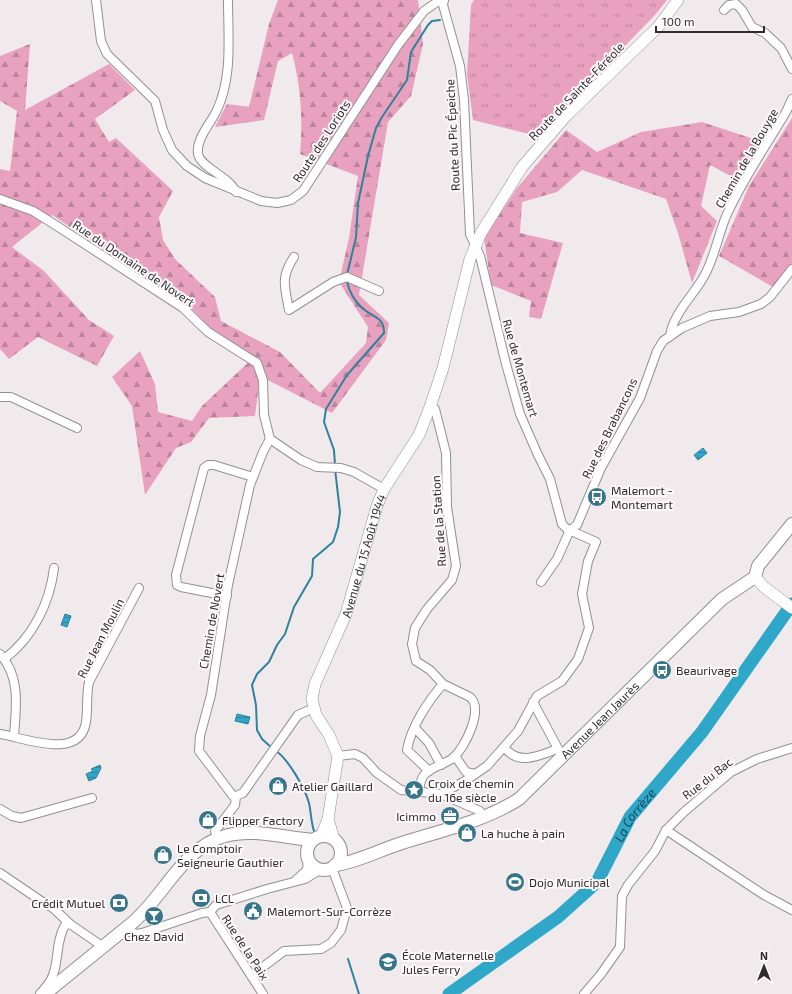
<svg xmlns="http://www.w3.org/2000/svg" width="792" height="994" font-family="'Exo 2',sans-serif">
<defs>
<pattern id="grass-tufts" width="24" height="20" patternUnits="userSpaceOnUse"><rect width="24" height="20" fill="#e8a2bf"/><path d="M3 7l-1-3M5 7V3M7 7l1-3M15 17l-1-3M17 17v-4M19 17l1-3" fill="none" stroke="#bc849c"/></pattern>
<pattern id="forest-firs" width="22" height="20" patternUnits="userSpaceOnUse"><rect width="22" height="20" fill="#e8a2bf"/><path d="M5 1l3.5 6h-7zM16 11l3.5 6h-7z" fill="#bc849c"/></pattern>
<pattern id="water-rules" width="6" height="5" patternUnits="userSpaceOnUse"><rect width="6" height="5" fill="#2fa7c9"/><path d="M0 2.5h6" fill="none" stroke="#2888a4"/></pattern>
</defs>
<rect width="100%" height="100%" fill="#f1eaed"/>
<!-- grass -->
<polygon fill="url(#grass-tufts)" points="474,0 667,0 655,15 537,136 473,120 467,74 471,5"/>
<!-- forest -->
<g fill="url(#forest-firs)">
<path d="M278 0H418L423 44 411 96 388 122 359 295 389 323 386 340 332 413 260 376 255 416 209 418 191 442 176 448 145 495 132 406 112 377 140 351 155 384 158 412 192 421 202 406 254 357 210 329 191 308 52 215 12 247 44 271 89 320 114 336 97 366 38 337 9 359 0 349V169L10 171 17 111 0 101V56L30 44 25 110 109 64 135 90 95 119 109 142 116 138 173 191 159 217 163 240 175 259 215 297 221 321 280 352 320 393 366 343 368 327 339 282 349 238 358 176 300 154C303 120 301 86 292 53L278 61 264 120 215 127 227 104 249 107 269 24Z"/>
<polygon points="792,118 792,264 773,287 719,256 749,186"/>
<polygon points="702,122 763,142 738,180 710,165 701,206 717,221 692,283 678,233 666,199 582,170 557,192 522,202 520,233 563,243 541,319 529,317 531,301 491,285 484,238 517,188 566,130 597,152 641,132"/>
</g>
<!-- water -->
<g fill="url(#water-rules)" stroke="#2f829a">
<polygon points="703,448 707,453 698,460 694,455"/>
<polygon points="65,614 71,616 67,627 61,625"/>
<polygon points="237,714 250,717 248,724 235,721"/>
<polygon points="100,765 101,768 96,778 89,781 86,774 93,771 91,769"/>
</g>
<g fill="none" stroke-linecap="round" stroke-linejoin="round">
<!-- stream -->
<g stroke="#2f829a" stroke-width="2">
<polyline points="347,275 356,237 358,203 368,156 376,128 382,117 407,80 411,52 428,25 432,21 440,20"/>
<path d="M335 465 334 450 324 422 326 409 347 375 384 333C384 318 376 318 366 311 356 304 348 291 347 279"/>
<polyline points="272,748 262,739 257,730 256,705 252,685 257,674 269,662 277,645 285,634 294,607 312,576 313,559 333,542 338,527 340,512 335,469"/>
<path d="M276 751C288 759 305 788 309 803 311 812 311 822 314 831"/>
<polyline points="348,959 359,994"/>
</g>
<!-- river -->
<path stroke="#2fa7c9" stroke-width="13" id="s1" d="M449 994 558 917 597 882 630 817 702 732 792 604"/>
<defs>
<g id="street">
<polyline points="96,0 101,41 107,54 155,101 163,130 172,150 187,166 205,178 261,201 277,203 291,200 303,191 398,45 424,11 440,0"/>
<path d="M228 0C228 37 233 78 216 112 210 124 196 139 198 154 201 168 229 176 236 192"/>
<polyline points="724,10 729,5 736,4 742,10 752,27 765,33 781,48 792,69"/>
<polyline points="0,199 33,211 57,226 183,308 208,332 257,363 263,380 264,415 270,439 301,460 317,467 341,468 354,472 384,489"/>
<path d="M294 257C280 278 285 287 289 310L333 282 347 277 379 291"/>
<path d="M670 336C673 314 692 297 703 278 716 257 718 231 729 210 745 176 767 144 786 112L792 99"/>
<polyline points="0,397 11,397 77,428"/>
<polyline points="541,582 557,559 570,530 577,525 601,468 640,398 657,351 663,341 682,328 710,316 739,312 761,304 770,297 792,269"/>
<polyline points="227,596 181,587 177,585 176,575 204,468 208,465 214,465 253,477"/>
<path d="M0 654C21 677 16 707 14 736"/>
<path d="M4 659C33 638 50 602 54 568"/>
<polyline points="533,702 563,758"/>
<polyline points="415,728 429,743 441,765"/>
<path d="M0 734C25 738 80 761 86 722 88 709 86 696 89 682L139 588"/>
<path d="M504 747C518 766 539 756 557 749"/>
<polyline points="338,756 355,754 363,758 377,773 401,790 441,794 480,811 482,817"/>
<polyline points="455,756 466,772 475,774"/>
<path d="M429 771 407 750C411 727 428 701 443 684"/>
<path d="M418 793C420 787 420 780 424 775 432 766 444 765 453 758 465 748 484 709 470 697L443 684 430 670 416 661 412 644 415 628 427 609 452 580 456 566 447 507 446 453 435 409 430 407"/>
<polyline points="441,794 465,781 487,766 518,731 537,696 562,681 578,659 589,628 582,594 588,561 596,542 567,529 562,524 550,479 538,455 520,414 506,364 480,256 470,234 464,100 460,66 443,5 444,0"/>
<polyline points="236,796 233,796 199,751 200,736 211,695 228,585 250,485 263,452 270,439"/>
<polyline points="236,796 243,793 298,715 314,708"/>
<polyline points="0,809 12,816 21,818 92,798"/>
<polyline points="666,830 764,895 792,910"/>
<polyline points="217,838 215,831 235,805 236,796"/>
<polyline points="0,873 47,905 52,907 70,924"/>
<polyline points="296,880 307,870 308,859"/>
<polyline points="210,912 216,905 267,889 305,879 321,869"/>
<polyline points="210,912 263,994"/>
<polyline points="130,932 137,934 142,933 202,913 210,912"/>
<polyline points="251,976 284,951 321,949 331,943 341,930 347,908 332,868"/>
<path d="M44 989C62 971 53 946 65 925L70 924 102 946"/>
<polyline points="584,994 601,974 620,947 622,896 628,885 655,851 666,830 684,812 731,772 757,759 792,748"/>
</g>
<g id="secondary">
<polyline points="755,577 764,587 792,608"/>
<polyline points="328,819 334,839"/>
<path id="s2" d="M321 836 328 819 338 756 329 735 316 715 312 699 315 684 346 614 377 506 384 489 419 435 430 407 443 368 470 259 481 233 522 167 566 116 658 27 678 0"/>
</g>
<g id="primary">
<circle cx="324" cy="853" r="17"/>
<path id="s3" d="M335 865C358 862 377 851 399 844 439 831 483 822 519 799L722 599 755 577 758 566 792 524"/>
<path d="M42 994 46 993C74 970 103 947 131 924 163 898 183 847 225 836 253 828 285 838 313 840"/>
</g>
</defs>
<!-- street casing -->
<use href="#street" stroke="#958f91" stroke-width="10"/>
<!-- secondary casing -->
<use href="#secondary" stroke="#958f91" stroke-width="12"/>
<!-- primary casing -->
<use href="#primary" stroke="#958f91" stroke-width="14"/>
<!-- street -->
<use href="#street" stroke="#fff" stroke-width="8"/>
<!-- secondary -->
<use href="#secondary" stroke="#fff" stroke-width="11"/>
<!-- primary -->
<use href="#primary" stroke="#fff" stroke-width="12"/>
</g>
<!-- icons -->
<defs>
<symbol id="bus-disc" viewBox="-11 -11 22 22"><circle r="9.5" fill="#36758a" stroke="#fef8fa"/><path d="M-5-6H5V4H4V6H2V4H-2V6H-4V4H-5ZM-3.5-4V0h7V-4ZM-3.5 1.2v1.5H-2V1.2ZM2 1.2v1.5H3.5V1.2Z" fill="#fff"/></symbol>
<symbol id="shop-disc" viewBox="-11 -11 22 22"><circle r="9.5" fill="#36758a" stroke="#fef8fa"/><path d="M-5-2.5h2.3a2.7 3.5 0 0 1 5.4 0H5L5.5 6h-11ZM-1.5-2.5h3a1.5 2.3 0 0 0-3 0Z" fill="#fff"/></symbol>
<symbol id="sight-disc" viewBox="-11 -11 22 22"><circle r="9.5" fill="#36758a" stroke="#fef8fa"/><path d="M0-6L1.8-2.2L6-1.7L2.9 1.2L3.7 5.4L0 3.3L-3.7 5.4L-2.9 1.2L-6-1.7L-1.8-2.2Z" fill="#fff"/></symbol>
<symbol id="office-disc" viewBox="-11 -11 22 22"><circle r="9.5" fill="#36758a" stroke="#fef8fa"/><path d="M-6-3h4V-5.5h4V-3h4V5H-6ZM-1-4.5V-3h2v-1.5ZM-6 0V1H6V0Z" fill="#fff"/></symbol>
<symbol id="stadium-disc" viewBox="-11 -11 22 22"><circle r="9.5" fill="#36758a" stroke="#fef8fa"/><path d="M0-5a6.5 5 0 1 0 0 10a6.5 5 0 1 0 0-10ZM-3.5-1.8h7v3.6h-7Z" fill="#fff"/></symbol>
<symbol id="bank-disc" viewBox="-11 -11 22 22"><circle r="9.5" fill="#36758a" stroke="#fef8fa"/><path d="M-6-4H6V4H-6ZM0-2.3a2.3 2.3 0 1 0 0 4.6a2.3 2.3 0 1 0 0-4.6Z" fill="#fff"/></symbol>
<symbol id="civic-disc" viewBox="-11 -11 22 22"><circle r="9.5" fill="#36758a" stroke="#fef8fa"/><path d="M-.6-6.5H3V-4.5H.6V-3L4-1V1h2V6H-6V1h2V-1L-.6-3ZM-1.2 2.5V6h2.4V2.5Z" fill="#fff"/></symbol>
<symbol id="bar-disc" viewBox="-11 -11 22 22"><circle r="9.5" fill="#36758a" stroke="#fef8fa"/><path d="M-6-5H6L.8 .8V4.5H3.5V6h-7V4.5H-.8V.8Z" fill="#fff"/></symbol>
<symbol id="school-disc" viewBox="-11 -11 22 22"><circle r="9.5" fill="#36758a" stroke="#fef8fa"/><path d="M0-5L7-2L0 1L-7-2ZM-4 1L0 2.5L4 1V4Q0 6-4 4Z" fill="#fff"/></symbol>
</defs>
<g fill-rule="evenodd">
<use href="#bus-disc" x="586" y="486" width="22" height="22"/>
<use href="#bus-disc" x="651" y="659" width="22" height="22"/>
<use href="#shop-disc" x="267" y="775" width="22" height="22"/>
<use href="#sight-disc" x="403" y="779" width="22" height="22"/>
<use href="#office-disc" x="439" y="805" width="22" height="22"/>
<use href="#shop-disc" x="197" y="809" width="22" height="22"/>
<use href="#shop-disc" x="456" y="822" width="22" height="22"/>
<use href="#shop-disc" x="152" y="844" width="22" height="22"/>
<use href="#stadium-disc" x="504" y="871" width="22" height="22"/>
<use href="#bank-disc" x="190" y="887" width="22" height="22"/>
<use href="#bank-disc" x="108" y="892" width="22" height="22"/>
<use href="#civic-disc" x="242" y="900" width="22" height="22"/>
<use href="#bar-disc" x="143" y="905" width="22" height="22"/>
<use href="#school-disc" x="377" y="951" width="22" height="22"/>
</g>
<g text-anchor="middle" dominant-baseline="central" stroke-width="4" stroke-linejoin="round" paint-order="stroke">
<!-- street labels -->
<g font-size="12" fill="#2e2c2d" stroke="#fef8fa">
<text transform="translate(576 91) rotate(-46)">Route de Sainte-Féréole</text>
<text transform="translate(452 135) rotate(-93)">Route du Pic Épeiche</text>
<text transform="translate(321 141) rotate(-57)">Route des Loriots</text>
<text transform="translate(746 158) rotate(-60)">Chemin de la Bouyge</text>
<text transform="translate(134 263) rotate(34)">Rue du Domaine de Novert</text>
<text transform="translate(521 368) rotate(74)">Rue de Montemart</text>
<text transform="translate(609 428) rotate(-64)">Rue des Brabancons</text>
<text transform="translate(438 521) rotate(-94)">Rue de la Station</text>
<text stroke="none"><textPath href="#s2" startOffset="298">Avenue du 15 Août 1944</textPath></text>
<text transform="translate(211 621) rotate(-80)">Chemin de Novert</text>
<text transform="translate(100 638) rotate(-63)">Rue Jean Moulin</text>
<text stroke="none"><textPath href="#s3" startOffset="309">Avenue Jean Jaurès</textPath></text>
<text transform="translate(707 778) rotate(-38)">Rue du Bac</text>
<text transform="translate(246 947) rotate(57)">Rue de la Paix</text>
</g>
<!-- poi labels -->
<g font-size="12" fill="#2e2c2d" stroke="#fef8fa" text-anchor="start">
<text x="611" y="490">Malemort -<tspan x="611" dy="14">Montemart</tspan></text>
<text x="676" y="670">Beaurivage</text>
<text x="428" y="783">Croix de chemin<tspan x="428" dy="14">du 16e siècle</tspan></text>
<text x="292" y="786">Atelier Gaillard</text>
<text x="436" y="816" text-anchor="end">Icimmo</text>
<text x="222" y="820">Flipper Factory</text>
<text x="481" y="833">La huche à pain</text>
<text x="177" y="848">Le Comptoir<tspan x="177" dy="14">Seigneurie Gauthier</tspan></text>
<text x="529" y="882">Dojo Municipal</text>
<text x="215" y="898">LCL</text>
<text x="105" y="903" text-anchor="end">Crédit Mutuel</text>
<text x="267" y="911">Malemort-Sur-Corrèze</text>
<text x="154" y="936" text-anchor="middle">Chez David</text>
<text x="402" y="955">École Maternelle<tspan x="402" dy="14">Jules Ferry</tspan></text>
</g>
<!-- water labels -->
<g font-size="13" font-style="italic" fill="#194958" stroke="#fef8fa">
<text stroke="none"><textPath href="#s1" startOffset="263">La Corrèze</textPath></text>
</g>
</g>
<!-- north arrow -->
<g transform="translate(764 966)" stroke="#fef8fa" stroke-width="3" paint-order="stroke">
<path d="M0-3L7 15L0 10L-7 15Z" fill="#2e2c2d"/>
<text y="-6" font-size="11" font-weight="bold" text-anchor="middle" fill="#2e2c2d">N</text>
</g>
<!-- scale -->
<path d="M656 26v6h108v-6" fill="none" stroke="#2e2c2d" stroke-width="2"/>
<text x="662" y="26" font-size="12" fill="#2e2c2d" stroke="#fef8fa" stroke-width="3" paint-order="stroke">100 m</text>
</svg>
